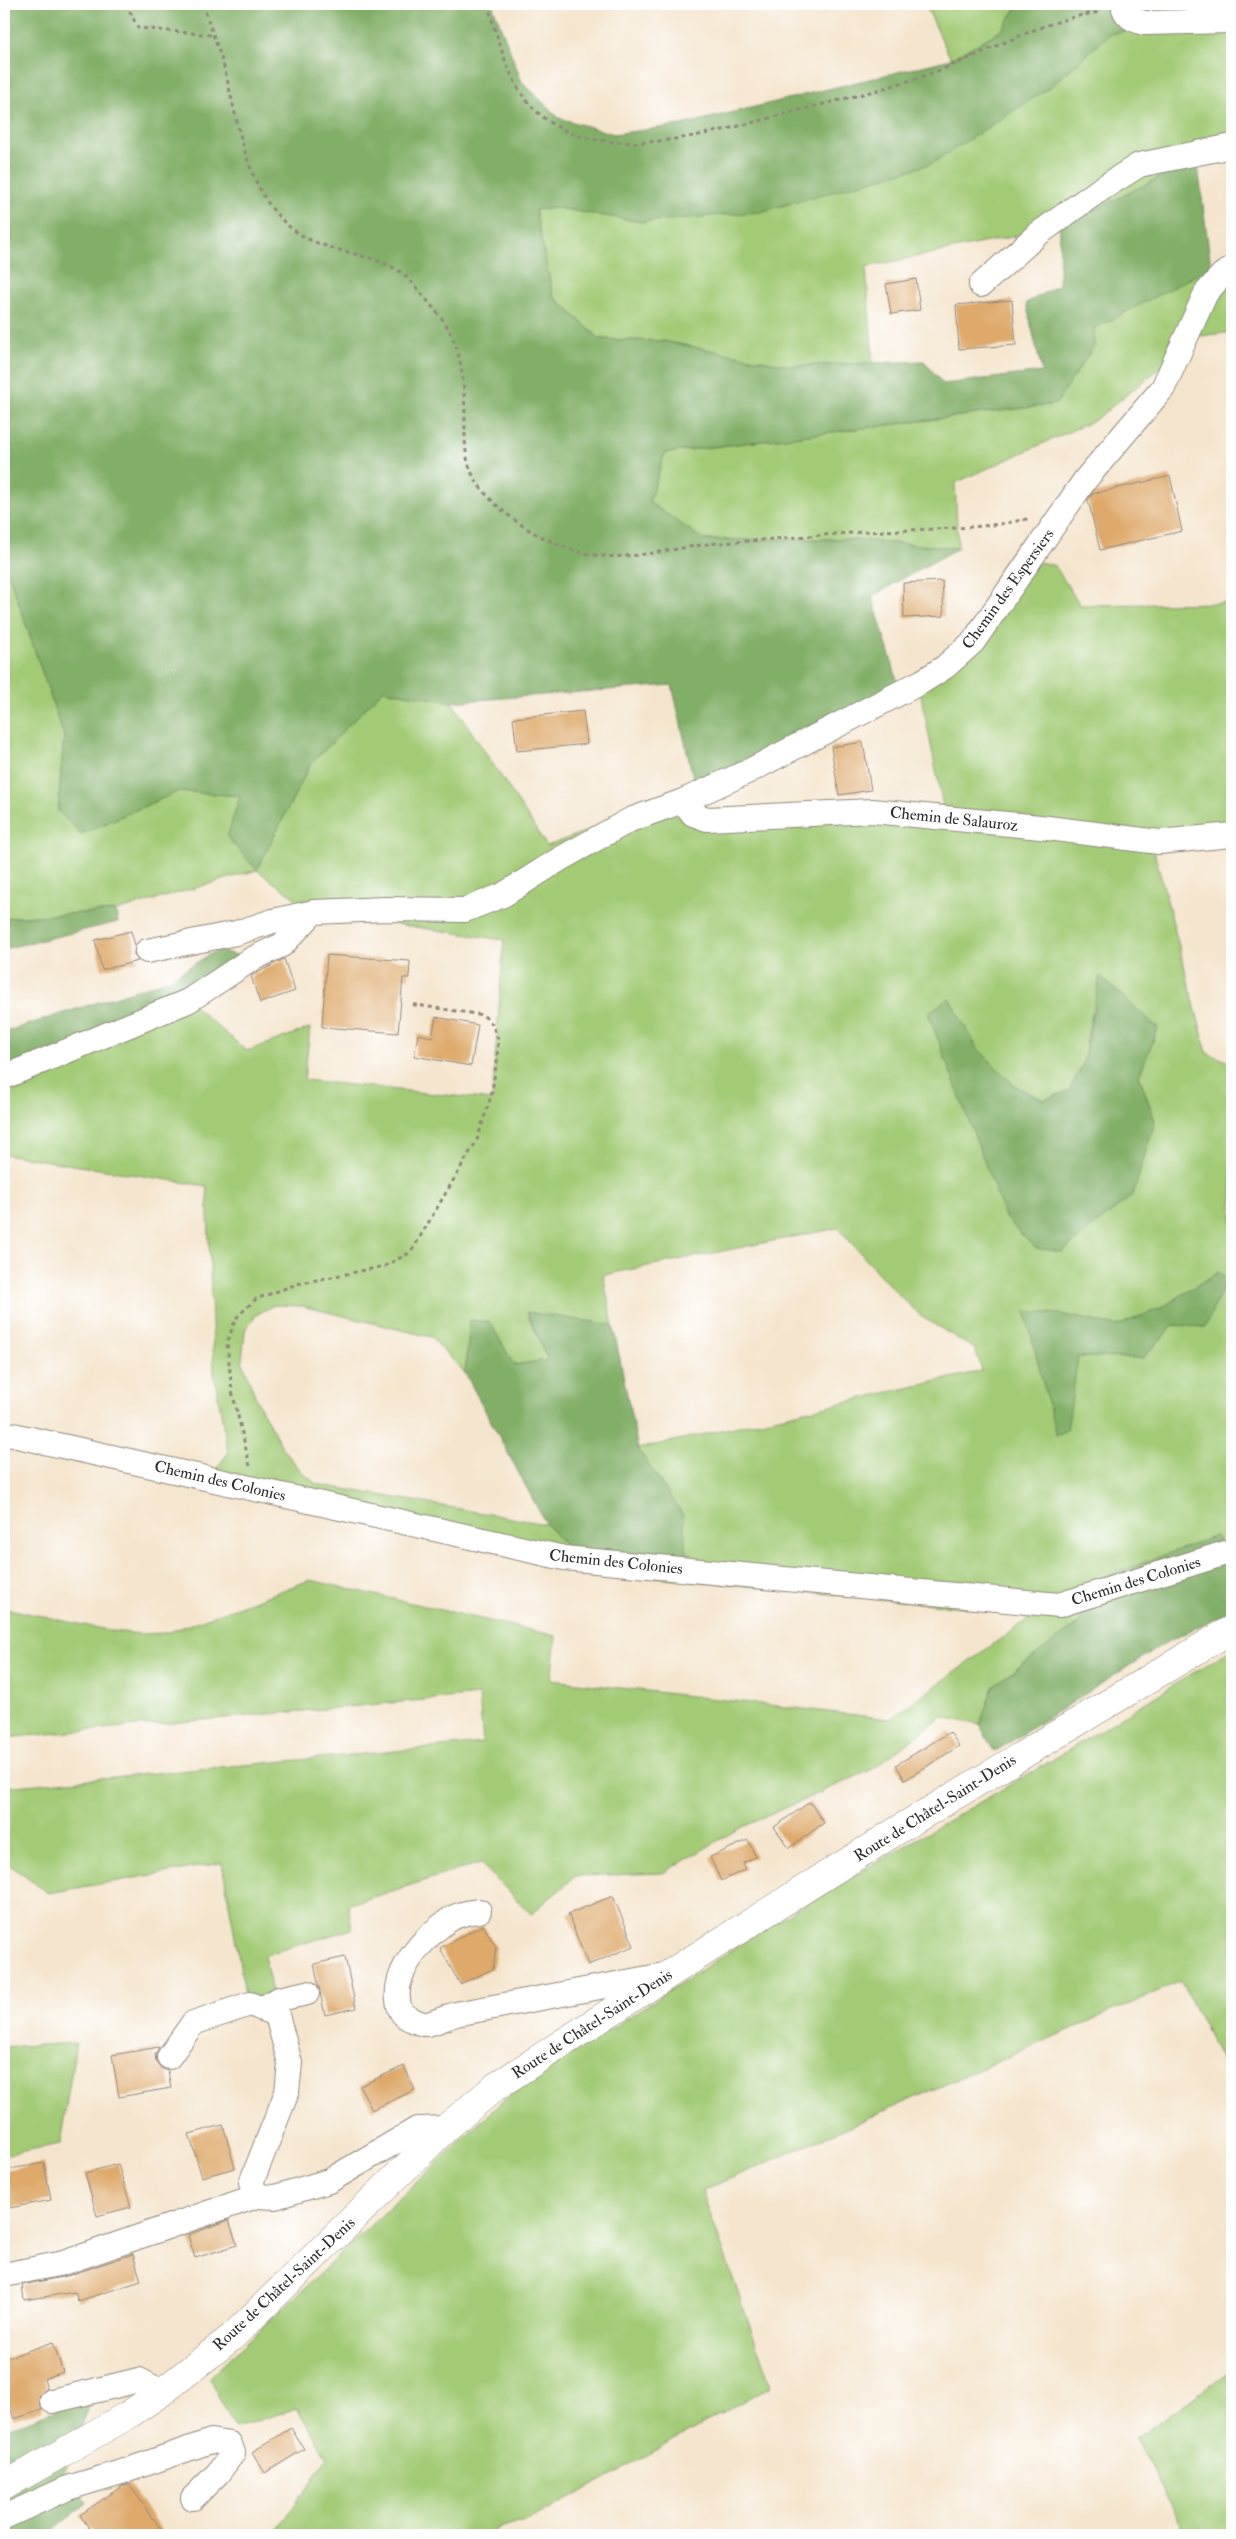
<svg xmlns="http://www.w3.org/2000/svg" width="1236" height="2539" font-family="'IM FELL Double Pica',serif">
<rect width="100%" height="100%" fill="#fff"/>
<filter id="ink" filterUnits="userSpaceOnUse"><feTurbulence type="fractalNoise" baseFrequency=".02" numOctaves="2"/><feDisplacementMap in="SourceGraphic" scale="10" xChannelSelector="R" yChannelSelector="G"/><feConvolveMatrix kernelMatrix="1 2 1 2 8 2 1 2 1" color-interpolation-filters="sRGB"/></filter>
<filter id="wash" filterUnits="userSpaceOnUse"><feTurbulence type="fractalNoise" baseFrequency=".0096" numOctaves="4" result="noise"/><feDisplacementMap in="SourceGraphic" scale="20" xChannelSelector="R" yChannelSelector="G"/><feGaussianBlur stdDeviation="1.12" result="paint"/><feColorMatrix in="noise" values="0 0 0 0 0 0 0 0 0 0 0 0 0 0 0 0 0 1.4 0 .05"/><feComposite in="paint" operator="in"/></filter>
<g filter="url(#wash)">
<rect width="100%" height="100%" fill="#f5e5ce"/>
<!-- green -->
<g fill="#a3cb76" stroke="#677b50" fill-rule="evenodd">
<polygon points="925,4 1019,4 1002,30 951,59"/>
<polygon points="1232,11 1232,151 1197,159 1060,227 866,267 873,363 792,366 663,341 600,339 553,296 535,210 557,208 642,222 1049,88 1110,34"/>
<polygon points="1232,254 1232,332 1200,336 1095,420 955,483 958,548 843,539 704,540 649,502 665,453 1056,404 1093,329"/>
<path d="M4 560 64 736 58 811 81 834 179 791 241 796 257 869 310 765 383 690 452 702 547 846 696 790 698 810 943 806 920 690 1039 562 1055 566 1080 605 1232 603V833L1153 847 1207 1053 1232 1063V1562L1094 1581 1079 1623 993 1686 980 1725 942 1717 873 1769 738 1829 663 1873 576 1876 531 1914 480 1863 348 1905 352 1929 264 1955 272 1993 246 2000 222 1863 48 1893 4 1861V1787L483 1743 479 1695 4 1738V1608L112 1631 141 1634 167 1633 310 1580 556 1636 551 1680 890 1719 1035 1614 552 1567 215 1470 228 1453 214 1373 207 1186 4 1154V1077L188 1001 247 1051 310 1028 304 1080 492 1100 504 940 314 912 257 870 116 911 4 918ZM949 999 976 1048 1015 1086 1044 1100 1069 1091 1083 1064 1092 1011 1158 1027 1139 1076 1155 1121 1006 1219ZM838 1228 887 1283 922 1317 975 1349 982 1371 638 1449 683 1515 573 1554 546 1524 316 1484 301 1471 283 1449 257 1401 242 1360 245 1330 256 1315 274 1305 302 1306 431 1337 465 1373 471 1320 490 1323 514 1365 548 1360 527 1313 613 1325 603 1275ZM1218 1272 1205 1327 1174 1325 1143 1358 1078 1357 1060 1314 1117 1326 1163 1307Z"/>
<polygon points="1232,1649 1232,2082 1181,1981 702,2191 771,2386 540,2515 478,2535 274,2535 327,2458 297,2408 235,2428 209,2378 508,2096 773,1923 1054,1759"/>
<polygon points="76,2043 60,2144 4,2155 4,2047"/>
<polygon points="1232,2370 1232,2535 1187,2535 1135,2439"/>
</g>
<!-- forest -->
<g fill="#82af67" stroke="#566d49">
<polygon points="4,4 492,4 522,82 559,118 614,134 681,125 951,59 1002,30 1019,4 1232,4 1232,11 1110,34 1049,88 931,164 760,212 642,222 557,208 535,210 553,296 600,339 663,341 792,366 924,361 943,384 1042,372 1026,303 1059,285 1060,227 1197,159 1211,267 1094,329 1094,346 1056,404 665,453 649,502 704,540 843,539 958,548 872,596 901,693 696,790 672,685 452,702 383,690 310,765 257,870 227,837 240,796 179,791 81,834 58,811 64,736 4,560"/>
<polygon points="116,911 118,922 4,949 4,918"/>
<polygon points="217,950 252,959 4,1077 4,1032 168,980"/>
<polygon points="1100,976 1158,1028 1139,1076 1155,1121 1133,1195 1062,1252 1035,1248 1006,1219 928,1013 949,998 977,1048 1015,1086 1044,1100 1069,1091 1083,1064"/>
<polygon points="1218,1272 1227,1279 1205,1327 1174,1325 1143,1358 1078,1357 1067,1430 1056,1435 1025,1311 1060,1314 1117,1326 1163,1307"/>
<polygon points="527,1312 613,1325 638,1449 683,1515 688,1563 573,1554 546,1524 465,1373 470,1320 490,1322 514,1365 548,1360"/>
<polygon points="1216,1536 1230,1562 1232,1562 1232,1610 1165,1643 994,1752 980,1725 993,1686 1079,1623 1094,1581"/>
<polygon points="93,2396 64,2472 87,2503 47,2535 4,2535 4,2430"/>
</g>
<g id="blocks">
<!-- building -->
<g fill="#dea96a">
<polygon points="916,279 920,310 891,314 886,284"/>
<polygon points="1012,300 1016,345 959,349 956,305"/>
<polygon points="1170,476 1182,531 1100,550 1088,500 1092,494"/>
<polygon points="942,581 944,616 904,618 903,583"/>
<polygon points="583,711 587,744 517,751 513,718"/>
<polygon points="863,742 871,790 839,795 831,747"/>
<polygon points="131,931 135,945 134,954 138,961 102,970 95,940"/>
<polygon points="327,955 410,961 409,978 403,978 398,1033 322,1027"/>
<polygon points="284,959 295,991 260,1003 251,976"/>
<polygon points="436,1017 478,1025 471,1066 414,1056 418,1034 432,1037"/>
<polygon points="950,1732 959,1746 905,1780 896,1765"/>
<polygon points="810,1802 824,1823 789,1848 774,1827"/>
<polygon points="748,1840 756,1857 743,1863 746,1869 721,1881 710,1857"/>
<polygon points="613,1896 634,1946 588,1965 568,1914"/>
<polygon points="483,1925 496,1947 493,1969 460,1984 440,1948"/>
<polygon points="345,1957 356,2008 325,2015 314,1964"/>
<polygon points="159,2047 155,2055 156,2062 161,2068 168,2071 171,2088 119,2097 112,2055"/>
<polygon points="404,2066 415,2090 372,2110 360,2086"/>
<polygon points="223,2125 235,2168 202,2177 189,2134"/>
<polygon points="44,2163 51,2200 4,2209 4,2170"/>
<polygon points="118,2164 131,2207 97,2216 85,2173"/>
<polygon points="229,2220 237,2245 195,2258 188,2235"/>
<polygon points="133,2254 141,2281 78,2301 75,2292 24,2300 22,2285 67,2276"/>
<polygon points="53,2342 63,2372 44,2379 47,2388 39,2398 42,2410 14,2419 4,2388 4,2359"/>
<polygon points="291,2428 304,2449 265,2473 252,2452"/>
<polygon points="129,2484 165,2535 94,2535 80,2515 122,2486"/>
</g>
</g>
</g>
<g filter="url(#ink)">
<use href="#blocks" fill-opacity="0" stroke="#90887c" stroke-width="1"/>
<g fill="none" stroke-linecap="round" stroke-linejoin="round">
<defs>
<g id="minor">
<path d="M1123 4C1124 16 1133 20 1144 23L1232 21"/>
<polyline points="981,285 1038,234 1098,191 1139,165 1232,146"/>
<polyline points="683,801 693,814 707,819 872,811 1040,827 1159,842 1232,835"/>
<polyline points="147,951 236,933 273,921 314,912"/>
<polyline points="4,1077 188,1001 252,959 282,945 314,912 385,909 465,910 503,895 560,859 630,820 683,801 749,771 923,681 945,667 973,642 1085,480 1163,388 1206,293 1222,275 1232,268"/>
<polyline points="4,1433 564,1558 1059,1605 1232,1551"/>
<path d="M479 1911C468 1912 458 1914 449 1920 425 1936 394 1969 398 2000 399 2010 403 2017 413 2020 417 2022 423 2025 427 2024 437 2022 447 2017 456 2014L664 1975"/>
<polyline points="263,2008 279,1999 307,1993"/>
<polyline points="169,2057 193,2023 250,2004 277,2015 290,2063 287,2092 251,2183 257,2196 275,2197 329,2181 417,2129 446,2128"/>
<polyline points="4,2275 63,2263 257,2196"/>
<polyline points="52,2401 139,2380 162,2392"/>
<polyline points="4,2517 68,2488 128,2470 211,2441 230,2444 233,2453 218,2473 193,2498"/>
</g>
<polyline id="major" points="4,2486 128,2415 162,2392 232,2337 446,2128 495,2087 669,1974 906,1825 1232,1629"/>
</defs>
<!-- minor casing -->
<use href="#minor" stroke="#90887c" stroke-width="26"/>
<!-- major casing -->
<use href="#major" stroke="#90887c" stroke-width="29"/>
<!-- path -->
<g stroke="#90887c" stroke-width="3" stroke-dasharray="4 4" stroke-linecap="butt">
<polyline points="126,4 138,28 212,35"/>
<path d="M203 4C209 26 219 48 225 71 241 132 248 214 315 242 342 253 374 255 399 271 412 280 424 297 435 310 461 338 464 378 465 415 465 443 463 465 481 488 507 522 559 552 602 556 641 559 681 546 719 543 782 539 845 532 908 530 950 528 990 528 1031 518"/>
<path d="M487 4C499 39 507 82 535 110 597 171 719 131 792 112 836 101 881 90 924 76 983 56 1038 20 1101 12"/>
<polyline points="250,1466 232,1391 227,1343 236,1318 256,1299 297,1284 385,1266 411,1252 477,1140 491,1096 497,1061 498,1039 492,1024 483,1015 409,1004"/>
</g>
<!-- minor -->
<use href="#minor" stroke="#fff" stroke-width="24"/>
<!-- major -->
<use href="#major" stroke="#fff" stroke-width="28"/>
</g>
</g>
<g text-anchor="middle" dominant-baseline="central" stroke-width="4.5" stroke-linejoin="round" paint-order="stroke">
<!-- street labels -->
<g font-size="16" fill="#2b2b2b" stroke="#fff">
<text transform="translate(1008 589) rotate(-54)">Chemin des Espersiers</text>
<text transform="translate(954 819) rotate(6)">Chemin de Salauroz</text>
<text transform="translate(220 1481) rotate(13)">Chemin des Colonies</text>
<text transform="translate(616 1562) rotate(6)">Chemin des Colonies</text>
<text transform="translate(1136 1581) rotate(-17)">Chemin des Colonies</text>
<text transform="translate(935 1808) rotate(-32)">Route de Châtel-Saint-Denis</text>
<text transform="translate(592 2024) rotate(-33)">Route de Châtel-Saint-Denis</text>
<text transform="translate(284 2284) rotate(-43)">Route de Châtel-Saint-Denis</text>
</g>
</g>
<!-- margin -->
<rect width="1236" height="2539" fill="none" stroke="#fff" stroke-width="20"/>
</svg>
